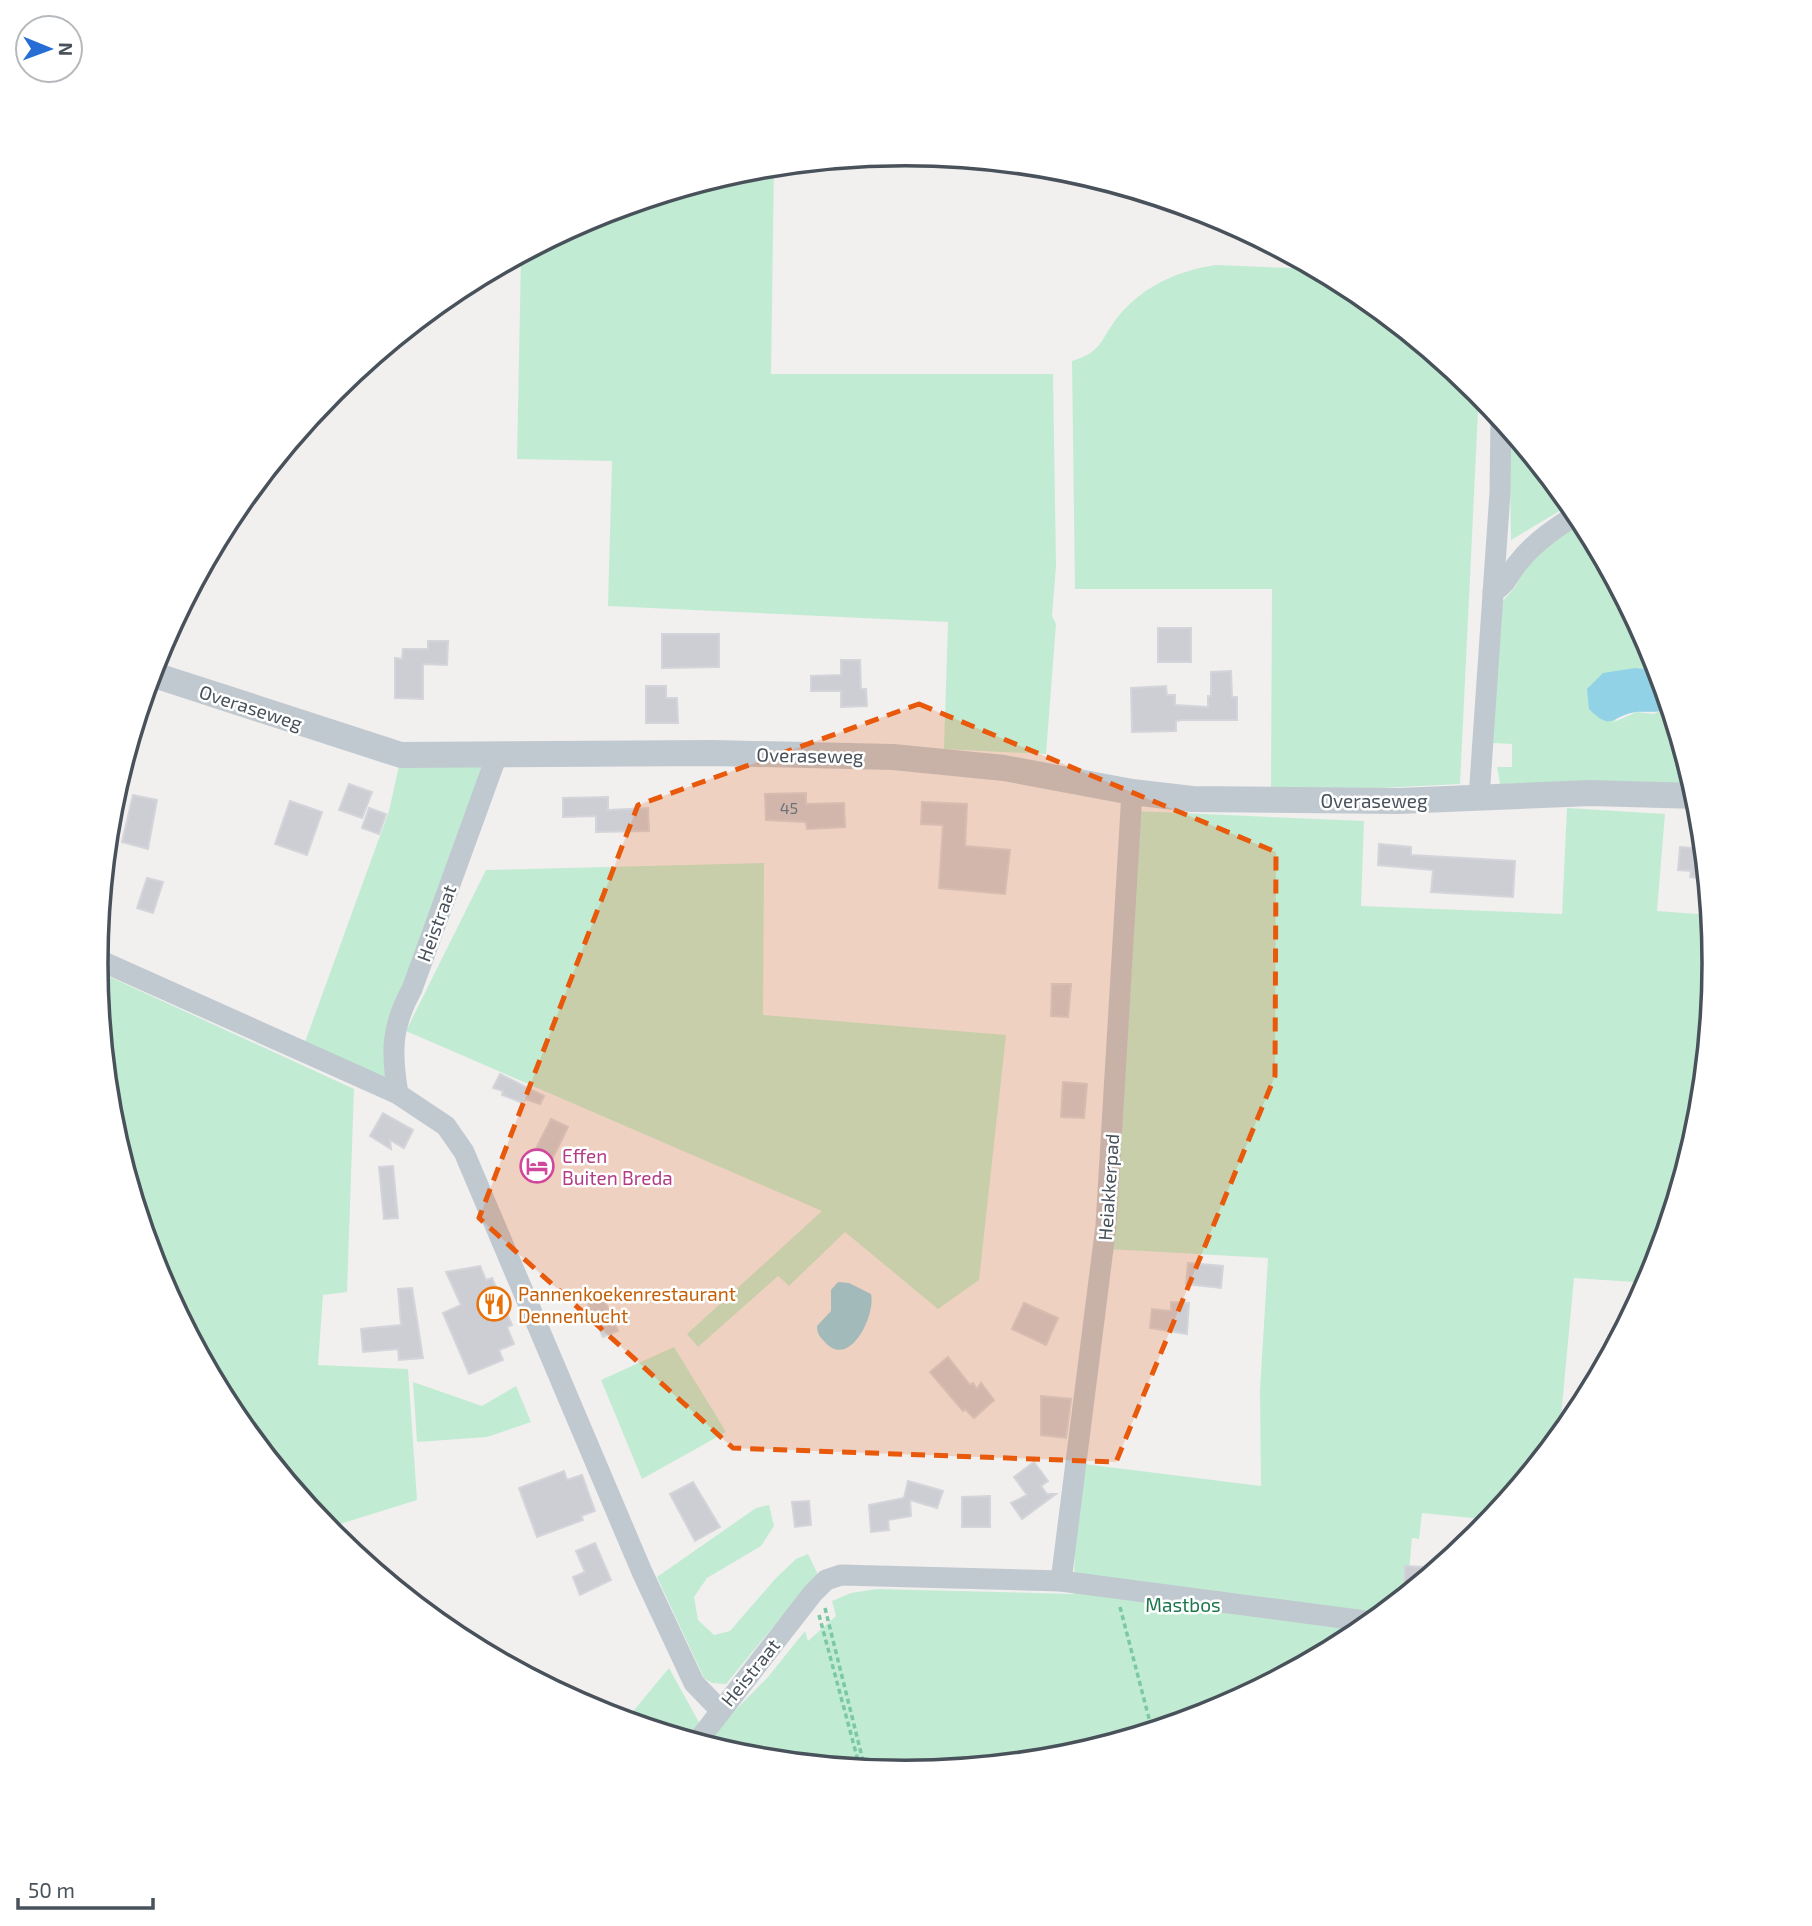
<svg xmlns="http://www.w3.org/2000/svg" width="1812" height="1926" font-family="'Exo 2',sans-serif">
<rect width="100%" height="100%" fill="#f2efef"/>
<!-- green -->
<g fill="#c1ecd3">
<polygon points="774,166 771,374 1053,374 1056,566 1052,616 1056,624 1046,754 944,749 948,622 608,606 612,461 517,459 521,255 597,215 748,169"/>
<path d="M1216 265 1317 269 1356 290 1479 391 1460 784 1380 788H1271L1272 589H1075L1072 361C1100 352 1099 344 1114 322 1139 288 1175 271 1216 265Z"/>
<polygon points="1509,427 1571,504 1511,540"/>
<polygon points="1582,519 1654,653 1659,671 1651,668 1614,722 1637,712 1653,714 1671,707 1694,786 1613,782 1500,784 1497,767 1512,767 1512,744 1493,743 1501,603 1515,587 1536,552"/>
<polygon points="400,761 484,764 385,1037 392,1087 305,1042 389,811"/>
<polygon points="1567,808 1665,814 1657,911 1711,915 1716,963 1700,1121 1649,1283 1574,1278 1559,1438 1492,1520 1422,1513 1419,1539 1412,1538 1407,1594 1356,1636 1216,1711 1064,1757 906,1773 748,1757 703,1743 768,1677 805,1631 808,1641 836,1616 832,1601 851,1593 877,1589 1074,1594 1076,1463 1261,1486 1260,1390 1268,1258 1109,1249 1134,811 1364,821 1361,906 1562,914"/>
<polygon points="764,863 763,1015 1006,1035 979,1280 938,1309 845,1232 789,1286 778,1276 698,1347 687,1334 822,1211 406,1031 486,870"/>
<polygon points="97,971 354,1089 347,1292 323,1295 318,1365 408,1369 417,1500 327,1528 233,1413 158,1273 112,1121"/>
<polygon points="674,1347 726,1432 642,1479 601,1380"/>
<polygon points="413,1382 482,1406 516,1386 531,1422 487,1437 417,1442"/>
<polygon points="769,1505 774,1526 761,1546 707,1578 694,1597 698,1620 714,1635 730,1631 776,1578 796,1559 808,1554 820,1579 782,1616 726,1684 712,1683 704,1678 657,1577 756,1508"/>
<polygon points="669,1668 702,1728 692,1740 626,1720"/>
</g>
<!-- water -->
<g fill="#91d2e6">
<path d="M1635 668 1659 671 1671 707C1658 714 1650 711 1636 712 1612 715 1613 733 1589 709L1587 689 1603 673Z"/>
<path d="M838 1282 849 1283 871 1294C876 1317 848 1371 824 1341 819 1336 817 1333 817 1326L831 1311V1290Z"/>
</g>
<!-- building -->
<g fill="#cdced4" stroke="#d4d5da" stroke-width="2">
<rect x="1158" y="628" width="33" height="34"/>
<polygon points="662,634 719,634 719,667 662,668"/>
<polygon points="428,641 448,641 447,665 423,664 423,699 395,698 395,658 402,659 403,649 428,649"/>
<polygon points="841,660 860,660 861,689 866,689 867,706 841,707 841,691 811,691 811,676 841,675"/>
<polygon points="1231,671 1232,697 1237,697 1237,720 1182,720 1176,721 1176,731 1132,732 1131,688 1166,686 1167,695 1175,695 1175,705 1208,707 1208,696 1211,696 1211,672"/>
<polygon points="646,686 666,686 666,698 677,698 678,723 646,723"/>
<polygon points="349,784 372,792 362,818 339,810"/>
<polygon points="806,793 806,804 844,803 845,827 807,829 806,822 766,820 765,794"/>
<polygon points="133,795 157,800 148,849 122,842"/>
<polygon points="608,797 608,810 648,808 649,831 596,832 596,816 563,817 563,798"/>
<polygon points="290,801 322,812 307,855 275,844"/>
<polygon points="922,802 967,804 965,846 1010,850 1005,894 939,888 943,825 921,824"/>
<polygon points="369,808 386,814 379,834 362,828"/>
<polygon points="1379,844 1411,847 1411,855 1515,861 1513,897 1431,892 1433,870 1378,865"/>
<polygon points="1680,847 1705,849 1707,879 1690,877 1691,871 1678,870"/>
<polygon points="147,878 163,882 153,913 137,908"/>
<polygon points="1052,984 1071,984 1068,1017 1051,1016"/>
<polygon points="500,1074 544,1096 540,1104 525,1099 523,1103 502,1095 503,1091 493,1088"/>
<polygon points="1063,1082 1087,1084 1084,1118 1061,1117"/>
<polygon points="383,1113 413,1130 404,1148 390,1140 391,1149 370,1136"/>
<polygon points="551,1119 568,1127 543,1178 525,1170"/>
<polygon points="393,1166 398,1218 384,1219 379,1167"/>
<polygon points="1188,1263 1223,1266 1221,1288 1186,1284"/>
<polygon points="480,1266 486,1280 492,1278 512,1325 507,1327 514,1344 499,1350 503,1360 469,1374 443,1313 461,1305 446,1272"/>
<polygon points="412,1288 423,1358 399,1360 398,1349 363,1352 361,1329 401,1325 398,1289"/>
<polygon points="602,1295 618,1331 603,1337 587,1302"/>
<polygon points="1171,1302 1189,1303 1187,1334 1150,1328 1152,1309 1171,1311"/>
<polygon points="1024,1303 1058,1318 1046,1345 1012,1329"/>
<polygon points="948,1357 970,1385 973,1383 977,1389 981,1383 994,1400 974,1418 965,1409 963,1411 930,1372"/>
<polygon points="1041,1396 1071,1399 1066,1438 1041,1435"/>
<polygon points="1034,1462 1048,1481 1041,1486 1047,1494 1056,1494 1022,1519 1011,1503 1027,1495 1014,1477"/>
<polygon points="564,1471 567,1480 582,1475 595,1511 581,1516 583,1520 537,1537 519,1488"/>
<polygon points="908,1481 943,1491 937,1508 910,1500 911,1516 888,1520 889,1530 871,1532 869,1505 904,1498"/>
<polygon points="693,1482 720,1527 695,1541 670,1494"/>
<polygon points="990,1496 990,1527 962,1527 962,1497"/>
<polygon points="809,1501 811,1525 795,1527 792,1502"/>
<polygon points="595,1543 611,1580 580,1595 573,1577 585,1572 576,1551"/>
<polygon points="1405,1566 1425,1567 1424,1580 1404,1597"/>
</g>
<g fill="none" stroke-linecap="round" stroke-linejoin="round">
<!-- path -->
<g stroke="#7bc8a4" stroke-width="3.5" stroke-dasharray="5 3.5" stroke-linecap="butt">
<polyline points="1120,1607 1152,1730"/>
<polyline points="825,1608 865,1769"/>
<polyline points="819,1615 860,1768"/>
</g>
<!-- minor -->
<g stroke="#c1c9d0" stroke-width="21">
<path d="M1493 592C1506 585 1509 574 1518 563 1534 542 1557 527 1579 513"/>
<polyline points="1479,798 1500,492 1501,418"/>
<polyline points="97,959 398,1094 446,1126 464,1152 642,1572 694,1683 721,1711"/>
<path d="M398 1094C391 1052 391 1027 412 989L497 755"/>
<polyline points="1061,1581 1106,1225 1132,792"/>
<polyline points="697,1742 813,1593 826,1580 841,1575 1061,1581 1373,1622"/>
</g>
<!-- tertiary -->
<polyline stroke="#c1c9d0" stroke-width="26" points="151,674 401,755 713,753 893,757 1004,768 1132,792 1192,799 1398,801 1591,793 1698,796"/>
</g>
<!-- marked area -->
<path fill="#e8590c" fill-opacity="0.2" stroke="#e8590c" stroke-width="5" stroke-dasharray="14 9" stroke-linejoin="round" d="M919 704 1276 852 1275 1076 1116 1462 733 1448 479 1218 638 805Z"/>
<!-- icons -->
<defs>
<symbol id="hotel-ring" viewBox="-11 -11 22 22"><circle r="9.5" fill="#fff" stroke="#d1479c" stroke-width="1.5"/><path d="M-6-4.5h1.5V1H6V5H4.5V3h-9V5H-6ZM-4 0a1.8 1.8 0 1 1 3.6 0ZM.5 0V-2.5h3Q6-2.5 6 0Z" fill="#d1479c"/></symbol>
<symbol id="restaurant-ring" viewBox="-11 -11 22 22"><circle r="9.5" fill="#fff" stroke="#e8710a" stroke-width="1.5"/><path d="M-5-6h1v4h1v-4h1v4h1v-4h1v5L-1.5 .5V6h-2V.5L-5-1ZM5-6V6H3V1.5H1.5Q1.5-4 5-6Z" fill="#e8710a"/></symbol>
</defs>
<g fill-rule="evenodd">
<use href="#hotel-ring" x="518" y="1147" width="38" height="38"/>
<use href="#restaurant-ring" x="475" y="1285" width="38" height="38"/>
</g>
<g text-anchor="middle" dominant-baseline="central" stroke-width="5" stroke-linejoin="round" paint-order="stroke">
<!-- number labels -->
<g font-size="16" fill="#6a7179">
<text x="789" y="807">45</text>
</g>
<!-- street labels -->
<g font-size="19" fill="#49525b" stroke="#fff">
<text transform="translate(251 707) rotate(18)">Overaseweg</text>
<text transform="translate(810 755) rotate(1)">Overaseweg</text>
<text x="1374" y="800">Overaseweg</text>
<text transform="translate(436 923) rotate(-70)">Heistraat</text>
<text transform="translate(1108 1187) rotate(-86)">Heiakkerpad</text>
<text transform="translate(750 1672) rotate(-51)">Heistraat</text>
</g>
<!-- hotel labels -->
<g font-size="19" fill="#b23c85" stroke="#fff" text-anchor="start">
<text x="562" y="1155">Effen<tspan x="562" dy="22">Buiten Breda</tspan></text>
</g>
<!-- food labels -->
<g font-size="19" fill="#c56008" stroke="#fff" text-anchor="start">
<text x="518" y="1293">Pannenkoekenrestaurant<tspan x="518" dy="22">Dennenlucht</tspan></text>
</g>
<!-- park labels -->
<g font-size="19" fill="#1e784e" stroke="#fff">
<text x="1183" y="1604">Mastbos</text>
</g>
</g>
<!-- crop -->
<path d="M0 0H1812V1926H0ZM108 963a797 797 0 1 1 1594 0a797 797 0 1 1-1594 0Z" fill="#fff" fill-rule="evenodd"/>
<path fill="none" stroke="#49525b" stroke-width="3.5" d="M108 963a797 797 0 1 1 1594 0a797 797 0 1 1-1594 0Z"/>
<!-- north arrow -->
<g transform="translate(49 49) rotate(91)"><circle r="33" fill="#ffffff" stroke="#b6babd" stroke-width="2"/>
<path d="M0-5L12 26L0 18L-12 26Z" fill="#266dd5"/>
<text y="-10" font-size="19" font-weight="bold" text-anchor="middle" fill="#49525b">N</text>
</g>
<!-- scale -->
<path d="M18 1898v10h135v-10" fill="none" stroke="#49525b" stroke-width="3.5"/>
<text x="28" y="1898" font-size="21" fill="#49525b" stroke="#ffffff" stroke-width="5" paint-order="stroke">50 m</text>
</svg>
